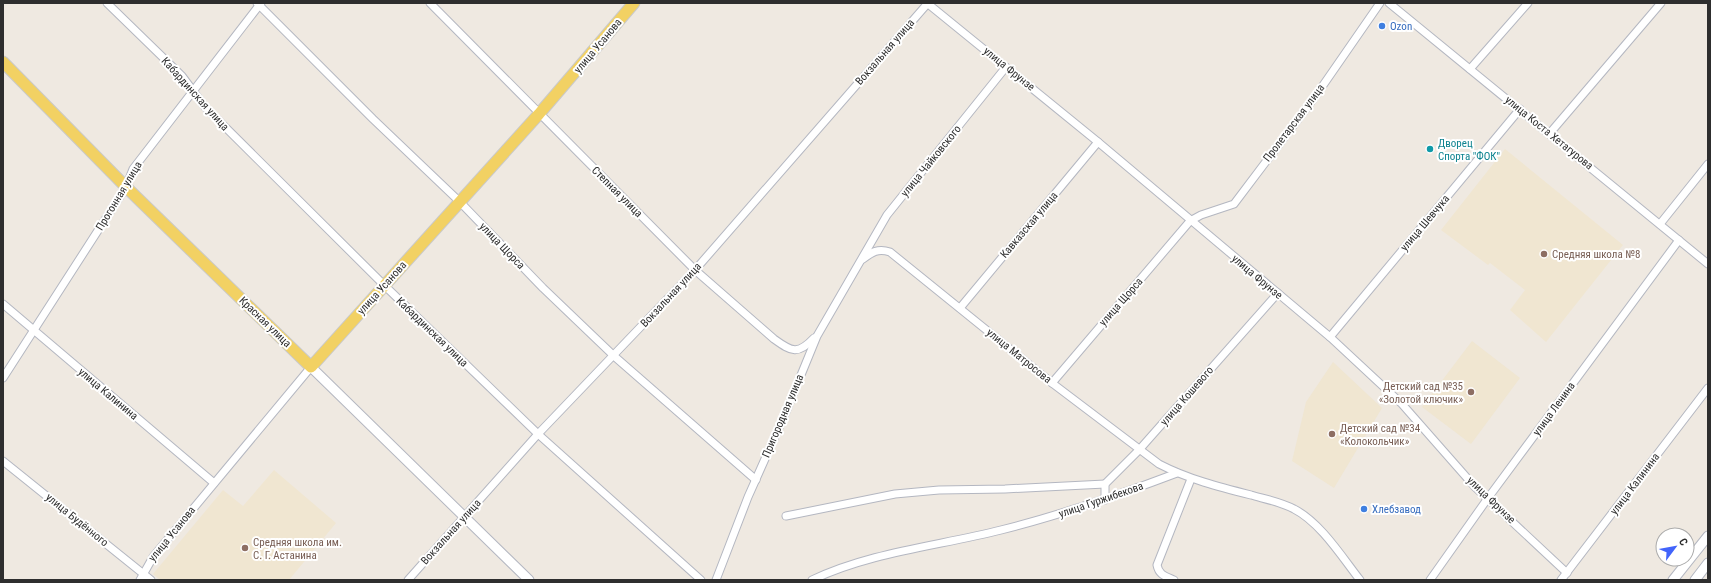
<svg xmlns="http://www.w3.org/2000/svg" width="1711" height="583" font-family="'Roboto Condensed',sans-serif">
<rect width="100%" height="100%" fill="#efe9e1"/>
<!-- education -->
<g fill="#f0e6d1">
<polygon points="1505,149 1623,245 1546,342 1510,310 1525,290 1490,263 1488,265 1441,230"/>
<polygon points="1472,341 1520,378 1471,444 1422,407"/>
<polygon points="1333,362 1382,408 1334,488 1292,461 1306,402"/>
<polygon points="274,470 336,523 289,580 160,580 153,574 223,490 243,506"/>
</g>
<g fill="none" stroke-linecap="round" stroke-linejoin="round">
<defs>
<g id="minor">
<polyline points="107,3 182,76 205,107 384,285 538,434 701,580"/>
<polyline points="257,3 373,119 460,202 543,288 614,356 756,480"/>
<path d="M430 3 695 270 774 339C792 352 798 355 814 338"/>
<polyline points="927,3 1098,142 1330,337 1402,404 1475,487 1567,573"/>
<polyline points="1389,3 1708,264"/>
<polyline points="1470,69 1528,3"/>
<polyline points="1550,133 1661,3"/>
<polyline points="1660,224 1708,164"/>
<path d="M863 259C872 252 878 248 890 252L1052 383 1159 464C1188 479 1219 487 1251 495 1265 499 1281 502 1294 509 1320 522 1342 557 1360 580"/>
<polyline points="3,304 214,483"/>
<polyline points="960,308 1098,142"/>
<polyline points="1330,337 1520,109"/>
<polyline points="3,378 126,187 133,169 261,3"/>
<polyline points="1052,383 1190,221 1201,215 1234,204 1317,94 1380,3"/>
<polyline points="3,461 151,580"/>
<polyline points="1105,500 1105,484 1139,450 1278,293"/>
<polyline points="786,516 895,494 939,490 1005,489 1105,484"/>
<polyline points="140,580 153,557 311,367"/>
<polyline points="408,580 538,434 695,270 928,3"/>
<polyline points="716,580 748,497 785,414 817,336 887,215 1006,67"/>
<path d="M812 580C871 552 938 546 1001 530 1061 515 1119 495 1177 473"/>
<path d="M1174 580C1165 576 1159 575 1157 565L1191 479"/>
<polyline points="1430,580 1488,498 1679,240"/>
<polyline points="1561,580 1708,388"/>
</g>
<g id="tertiary">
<polyline points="311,367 529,580"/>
<polyline points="1673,580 1708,536"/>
<polyline points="1695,580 1708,563"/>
</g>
<polyline id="primary" points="3,62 126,187 311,367 539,114 634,3"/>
</defs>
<!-- minor casing -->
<use href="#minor" stroke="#b4b7c1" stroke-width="9"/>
<!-- tertiary casing -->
<use href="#tertiary" stroke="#b4b7c1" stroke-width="11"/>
<!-- primary casing -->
<use href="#primary" stroke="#c9c9c9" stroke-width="13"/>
<!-- minor -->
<use href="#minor" stroke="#fff" stroke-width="7"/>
<!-- tertiary -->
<use href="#tertiary" stroke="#fff" stroke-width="9"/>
<!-- primary -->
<use href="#primary" stroke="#f2d163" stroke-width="11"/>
</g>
<!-- markers -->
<g fill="#3f7fe0" stroke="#fff" stroke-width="1.5">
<circle cx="1382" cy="26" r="4"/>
<circle cx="1364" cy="509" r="4"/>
</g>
<circle fill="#0f9aa8" stroke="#fff" stroke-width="1.5" cx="1430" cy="149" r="4"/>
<g fill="#8d6e63" stroke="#fff" stroke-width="1.5">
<circle cx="1544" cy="254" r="4"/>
<circle cx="1471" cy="392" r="4"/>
<circle cx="1332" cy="434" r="4"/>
<circle cx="245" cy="548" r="4"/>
</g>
<g text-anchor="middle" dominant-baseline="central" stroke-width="4" stroke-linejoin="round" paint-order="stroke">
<!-- shop labels -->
<g font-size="11" fill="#366cbe" stroke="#fff" text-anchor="start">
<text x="1390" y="26">Ozon</text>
<text x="1372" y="509">Хлебзавод</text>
</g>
<!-- street labels -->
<g font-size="11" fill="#2e2e2e" stroke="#fff">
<text transform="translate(598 46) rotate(-50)">улица Усанова</text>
<text transform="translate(885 52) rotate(-49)">Вокзальная улица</text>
<text transform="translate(1009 69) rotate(39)">улица Фрунзе</text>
<text transform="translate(195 94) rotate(48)">Кабардинская улица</text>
<text transform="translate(1294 123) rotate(-53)">Пролетарская улица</text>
<text transform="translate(1549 133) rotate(39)">улица Коста Хетагурова</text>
<text transform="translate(931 161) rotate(-51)">улица Чайковского</text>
<text transform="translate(617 192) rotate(45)">Степная улица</text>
<text transform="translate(119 196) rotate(-59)">Прогонная улица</text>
<text transform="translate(1425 223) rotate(-50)">улица Шевчука</text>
<text transform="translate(1029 225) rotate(-50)">Кавказская улица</text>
<text transform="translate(502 246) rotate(46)">улица Щорса</text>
<text transform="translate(1257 277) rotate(40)">улица Фрунзе</text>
<text transform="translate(382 288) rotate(-48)">улица Усанова</text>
<text transform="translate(671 295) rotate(-47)">Вокзальная улица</text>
<text transform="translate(1121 302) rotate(-49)">улица Щорса</text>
<text transform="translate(265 322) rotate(44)">Красная улица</text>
<text transform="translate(432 332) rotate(44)">Кабардинская улица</text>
<text transform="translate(1019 356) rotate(39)">улица Матросова</text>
<text transform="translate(108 394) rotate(40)">улица Калинина</text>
<text transform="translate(1187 396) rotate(-49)">улица Кошевого</text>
<text transform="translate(1554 409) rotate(-54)">улица Ленина</text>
<text transform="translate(783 416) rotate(-67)">Пригородная улица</text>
<text transform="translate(1635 484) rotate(-53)">улица Калинина</text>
<text transform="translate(1101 500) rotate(-19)">улица Гуржибекова</text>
<text transform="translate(1491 500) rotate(44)">улица Фрунзе</text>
<text transform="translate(77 520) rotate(39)">улица Будённого</text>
<text transform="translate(451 532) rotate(-48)">Вокзальная улица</text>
<text transform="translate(172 534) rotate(-51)">улица Усанова</text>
</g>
<!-- culture labels -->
<g font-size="11" fill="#0d838f" stroke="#fff" text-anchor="start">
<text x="1438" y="143">Дворец<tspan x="1438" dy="13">Спорта "ФОК"</tspan></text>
</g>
<!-- education labels -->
<g font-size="11" fill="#785e54" stroke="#fff" text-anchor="start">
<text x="1552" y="254">Средняя школа №8</text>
<text x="1463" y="386" text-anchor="end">Детский сад №35<tspan x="1463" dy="13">«Золотой ключик»</tspan></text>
<text x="1340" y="428">Детский сад №34<tspan x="1340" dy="13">«Колокольчик»</tspan></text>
<text x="253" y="542">Средняя школа им.<tspan x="253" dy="13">C. Г. Астанина</tspan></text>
</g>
</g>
<!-- border -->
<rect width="1711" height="583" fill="none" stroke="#2e2e2e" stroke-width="8"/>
<!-- north arrow -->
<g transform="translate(1675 547) rotate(58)"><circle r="19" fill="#ffffff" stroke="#ababab"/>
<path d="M0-3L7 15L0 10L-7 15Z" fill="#4264fb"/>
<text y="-6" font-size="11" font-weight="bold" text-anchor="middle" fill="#2e2e2e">С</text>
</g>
</svg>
